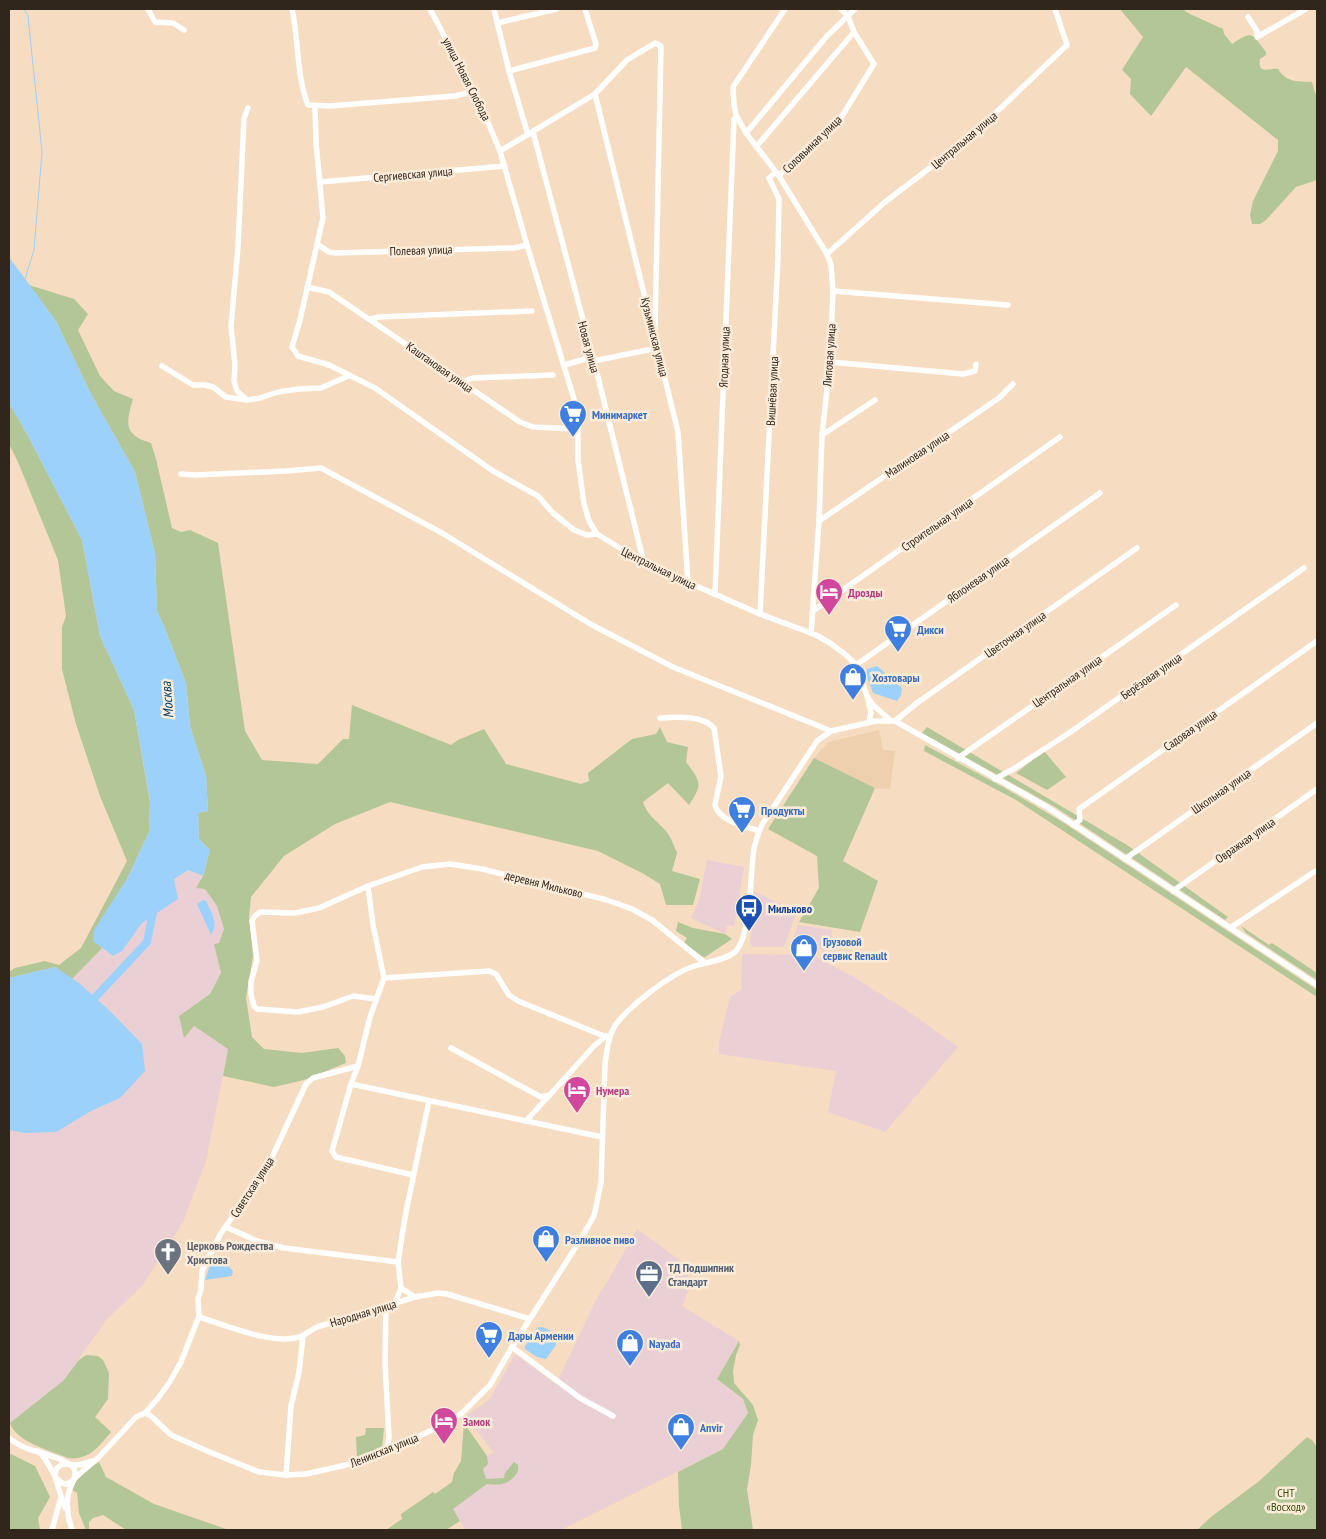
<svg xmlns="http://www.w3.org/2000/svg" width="1326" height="1539" font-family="'PT Sans Narrow',sans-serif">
<rect width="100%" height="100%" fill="#f6dcc0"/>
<!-- built -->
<polygon fill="#eed0ae" points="879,730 883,750 895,751 890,789 875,788 814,758 829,742"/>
<!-- industrial -->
<g fill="#ead0d5">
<polygon points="707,860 744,867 734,926 727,925 725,934 691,918 699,901"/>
<polygon points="188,870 203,876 205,889 217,906 224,929 219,943 215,944 221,973 210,994 179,1016 184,1038 194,1026 228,1049 206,1161 183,1222 142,1286 107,1319 64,1380 10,1423 9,1411 9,1130 24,1133 91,1111 120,1098 79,983 72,979 102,948 113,956 122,951 142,923 177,899 173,879"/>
<polygon points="755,892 797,911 784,947 752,947 750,942"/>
<polygon points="798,925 832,930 831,936 838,938 835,952 794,944 792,941"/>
<polygon points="742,954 812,955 852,976 909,1012 958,1047 885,1132 828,1112 836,1071 719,1054 719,1043 730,997 741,990"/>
<polygon points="637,1229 685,1264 691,1285 682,1306 739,1341 717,1379 743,1399 748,1413 723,1449 561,1530 466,1530 452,1509 487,1484 497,1486 504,1478 486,1480 483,1469 488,1464 487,1456 493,1452 466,1416 490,1399 515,1354 556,1384 598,1296 609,1279"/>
</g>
<!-- green -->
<g fill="#b3c697">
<path d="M1120 9H1182L1190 14 1223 29 1224 34 1232 44C1253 29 1252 34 1266 52V55L1260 59C1257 76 1271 67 1278 69 1287 83 1297 81 1312 82 1314 87 1314 92 1317 97V180L1296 187 1266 220 1260 224H1252L1250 215 1253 201 1278 151V140L1186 67 1151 116 1130 94 1131 79 1122 70 1143 37Z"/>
<path d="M29 285 74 299 88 314 78 330 100 376 114 391 133 399C126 422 123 435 151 443L156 459 172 528 181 532 190 530 218 543 245 731 262 760 318 764 343 739H349L352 705 451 745 458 740 484 729 506 764 581 784 589 781 588 773 632 739 656 734 660 727 667 742 688 747 686 762C701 782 703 784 689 805L668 783 643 802C646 814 658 822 666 831 671 837 674 846 677 853L672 871 700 879 693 905H666L660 884 644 874 598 851 390 802 335 824 284 856 251 897 249 916 253 956 246 998 252 1037 264 1049 302 1053 338 1048 345 1056 346 1063 304 1080 274 1087 223 1076 228 1049 194 1026 184 1038 179 1016 210 994 221 973 214 944 219 943 224 929 217 906 205 889 196 888 203 876 210 850 199 839 198 813 208 811 206 776 190 726 186 683 164 626 157 611 155 553 135 472 91 394 56 321Z"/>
<polygon points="9,403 27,434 82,540 100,636 134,710 150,802 149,832 128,877 94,941 102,948 72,979 55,967 9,978 9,972 15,968 45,961 59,965 81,948 127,861 100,796 76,724 62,669 62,627 66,616 58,560 18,462 9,444"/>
<polygon points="927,727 1127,845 1228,917 1225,920 1055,807 922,733"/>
<polygon points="925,745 1003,787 1061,821 1317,990 1317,997 1016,800 924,751"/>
<polygon points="1044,751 1066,777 1047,790 1016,773"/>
<polygon points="814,758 875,788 843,861 878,881 860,932 799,922 819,888 817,856 768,829"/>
<polygon points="678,922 693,928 725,934 732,939 705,957 703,957 684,943 687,938 676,931"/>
<polygon points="1241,926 1269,945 1272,943 1317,973 1317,980 1246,933"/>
<polygon points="739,1341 740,1345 736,1355 733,1371 734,1383 753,1405 758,1420 753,1435 751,1465 747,1489 753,1530 682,1530 679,1506 678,1472 723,1449 748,1413 743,1399 717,1379"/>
<path d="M86 1355 98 1356 103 1360 109 1373 108 1399 95 1417 111 1432C99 1446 89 1461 68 1458 51 1451 16 1442 10 1423L64 1380 78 1361Z"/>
<path d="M464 1423 487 1456 488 1464 483 1469 486 1479 504 1478 505 1473 514 1462 518 1465V1471C511 1484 500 1486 487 1484L453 1509 460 1521 446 1530H386L402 1519 401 1514 433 1492 435 1494 452 1482 454 1473 461 1461Z"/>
<polygon points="366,1428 384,1428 382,1449 357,1457 356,1437 365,1435"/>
<polygon points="1307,1437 1312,1440 1317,1447 1317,1530 1197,1530 1211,1517 1258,1482"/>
<polygon points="9,1453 35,1466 50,1497 38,1518 40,1530 9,1530"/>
<path d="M99 1462 106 1477 154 1504 229 1530H126L103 1515 93 1518 89 1522V1530H86L79 1513 77 1493 71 1489C78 1477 87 1469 99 1462Z"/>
</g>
<!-- water -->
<g fill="#9cd1fb">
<polygon points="9,257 56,321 91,394 135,472 155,553 157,611 164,626 186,683 190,726 206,776 208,811 198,813 199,839 210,850 203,876 188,870 174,879 178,899 142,923 122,951 113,956 93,941 94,930 128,877 149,832 150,801 134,710 100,636 82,540 27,434 9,403"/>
<polygon points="877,666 902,688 901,695 897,701 873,693 866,674 867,669"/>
<path d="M203 900 206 901C211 911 219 925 211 935L197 904Z"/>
<polygon points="55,967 79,983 111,1012 142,1044 145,1071 120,1098 91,1111 56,1132 24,1133 9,1130 9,978"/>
<polygon points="210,1265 228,1266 233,1271 232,1276 205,1280"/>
<path d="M539 1327C549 1327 555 1334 556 1345L546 1359 537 1357 525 1349V1346L535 1330Z"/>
</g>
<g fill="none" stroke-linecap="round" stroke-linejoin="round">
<!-- stream -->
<polyline stroke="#9cd1fb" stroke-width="1" points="24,9 28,16 42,152 34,250 25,279"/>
<!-- river -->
<polyline stroke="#9cd1fb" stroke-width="8" points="88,1005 147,942 154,907"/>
<!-- minor -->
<g stroke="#fff" stroke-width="5.5">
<polyline points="148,9 155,22 173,23 184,30"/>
<path d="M292 9C299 41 296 74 308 105L330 106 455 96 474 91"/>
<polyline points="430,9 478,99 500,151 527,245 574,399 578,420 578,460 584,504 589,521 597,534 644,563 760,614 816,635 830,643 846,655 856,665 867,696 873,705 890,720"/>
<polyline points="494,9 509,71 528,135"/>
<polyline points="785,9 733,87 734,105 736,115 746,133 779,176 827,254 831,265 833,291 830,362 822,435 819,521 811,633"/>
<polyline points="1248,17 1257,31 1257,37 1306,9"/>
<polyline points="497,23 557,9"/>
<polyline points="509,71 595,48 596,44 585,9"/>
<polyline points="595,94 678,432 688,583"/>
<polyline points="315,106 316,142 323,218 300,320 292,347 298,356 329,365 375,388 493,471 538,496 553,513 574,530 587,535 597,534"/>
<polyline points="533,132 594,361 644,563"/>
<polyline points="746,133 827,36 855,9"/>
<polyline points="756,147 854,32"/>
<polyline points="500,151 595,94 627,60 655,43 661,46 655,329"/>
<polyline points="779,176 792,161 842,116 874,64 854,32 848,16 841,9"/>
<polyline points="320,182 505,166"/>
<polyline points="317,244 329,252 335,253 514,248 527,245"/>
<polyline points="827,254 885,202 952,151 985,123 1067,45 1055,9"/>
<polyline points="307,287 329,292 520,422 533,427 578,429"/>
<polyline points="833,291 1008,305"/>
<polyline points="371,319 379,317 532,311"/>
<polyline points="594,361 657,348"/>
<polyline points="830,362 963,374 975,371 976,364"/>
<polyline points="565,365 591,357"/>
<polyline points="162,366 193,385 205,385 213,387 226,397 247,400 260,398 278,392 298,389 321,388 348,376"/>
<polyline points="462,382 473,378 553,375"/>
<polyline points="247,400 237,391 234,381 235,365 231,326 238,247 244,118 248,108"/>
<polyline points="822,435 875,400"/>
<polyline points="181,474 195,475 286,471 321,468 442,533 592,625 673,667 831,731"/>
<polyline points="819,521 999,398 1013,384"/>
<polyline points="715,594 734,119"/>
<polyline points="813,611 1060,437"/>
<polyline points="760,614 778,257 779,199 769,178 775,173"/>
<polyline points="856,665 1100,493"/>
<polyline points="868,700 871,713 869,722"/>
<path d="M660 718C676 717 703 715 714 728L721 776 715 805C719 821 745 826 759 831"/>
<polyline points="895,721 917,703 1137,548"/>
<polyline points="958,758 1176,605"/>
<polyline points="995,779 1015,768 1069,733 1304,568"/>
<polyline points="1073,825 1080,820 1079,809 1317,641"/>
<polyline points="1125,859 1317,723"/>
<polyline points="1173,891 1317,789"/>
<polyline points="1230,928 1317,870"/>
<polyline points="384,978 489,971 496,974 509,995 518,1001 604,1036"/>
<polyline points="376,999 353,996 323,1007 298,1012 257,1009 254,1006 251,994 251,982 257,960 252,921 254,917 260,912 295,913 319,908 368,886 422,867 450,864 482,869 607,900 632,909 652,920 705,963"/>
<polyline points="451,1048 541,1097 550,1095"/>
<polyline points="358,1066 351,1084 332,1151 336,1157 413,1175"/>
<polyline points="351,1084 602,1137"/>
<polyline points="526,1121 594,1046 606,1036"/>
<polyline points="226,1227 257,1241 284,1248 398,1262"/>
<polyline points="401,1288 415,1297"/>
<polyline points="395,1303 401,1288 398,1262 405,1217 429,1101"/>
<polyline points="386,1306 385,1363 389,1437 387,1451"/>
<path d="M199 1317C228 1326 271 1345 300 1337 305 1335 311 1330 317 1327L415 1297 438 1293 447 1294 530 1319"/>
<polyline points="512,1347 580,1398 613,1416"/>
<path d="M145 1413 151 1416 171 1435 212 1453 259 1472 286 1475 306 1474 346 1465 387 1451 443 1425 461 1414 490 1385 512 1347 579 1242 594 1216 601 1183 605 1064C607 1050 608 1036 616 1024 631 1005 669 975 692 967 705 962 724 961 735 952 752 935 750 872 754 848 756 839 759 831 763 823L817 741 831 731 876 721H895L1047 807 1317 985"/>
<path d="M9 1438C27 1454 56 1452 74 1468 78 1479 69 1485 68 1496 66 1504 68 1512 69 1521"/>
<path d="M38 1451C52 1462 53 1485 68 1484L99 1457 136 1417 145 1413 159 1397 169 1383 181 1362 197 1321 199 1317 198 1299 201 1289 202 1271 221 1233 267 1168 306 1084 313 1078 358 1066 370 1017 384 978 373 925 368 886"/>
<polyline points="286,1475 291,1406 299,1372 303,1336"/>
<polyline points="65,1508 55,1477 56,1469 62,1464 79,1465 93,1461"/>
<polyline points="69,1519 72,1530"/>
<polyline points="52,1530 61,1497"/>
</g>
</g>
<!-- icons -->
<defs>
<symbol id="supermarket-pin" viewBox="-11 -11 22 30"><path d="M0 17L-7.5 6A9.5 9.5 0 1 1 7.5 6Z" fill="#3f7fe0" stroke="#fbecda"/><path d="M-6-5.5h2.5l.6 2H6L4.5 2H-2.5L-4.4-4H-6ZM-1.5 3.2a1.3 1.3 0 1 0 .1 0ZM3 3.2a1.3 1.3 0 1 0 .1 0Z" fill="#fff"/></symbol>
<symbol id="hotel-pin" viewBox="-11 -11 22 30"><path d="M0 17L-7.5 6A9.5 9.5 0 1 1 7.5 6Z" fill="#d1479c" stroke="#fbecda"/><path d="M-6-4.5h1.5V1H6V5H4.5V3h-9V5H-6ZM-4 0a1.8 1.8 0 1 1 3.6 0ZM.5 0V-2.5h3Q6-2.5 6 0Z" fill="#fff"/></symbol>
<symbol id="shop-pin" viewBox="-11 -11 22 30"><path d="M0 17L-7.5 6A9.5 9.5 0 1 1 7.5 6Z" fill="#3f7fe0" stroke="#fbecda"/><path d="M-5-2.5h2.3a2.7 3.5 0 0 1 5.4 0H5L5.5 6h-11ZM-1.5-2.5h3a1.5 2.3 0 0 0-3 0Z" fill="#fff"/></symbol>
<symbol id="bus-pin" viewBox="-11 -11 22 30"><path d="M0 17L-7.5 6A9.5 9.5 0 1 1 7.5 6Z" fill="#1a4fb4" stroke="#fbecda"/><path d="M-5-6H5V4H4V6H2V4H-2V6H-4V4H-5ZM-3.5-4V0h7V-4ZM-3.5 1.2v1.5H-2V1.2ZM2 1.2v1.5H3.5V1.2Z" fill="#fff"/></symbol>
<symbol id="church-pin" viewBox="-11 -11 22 30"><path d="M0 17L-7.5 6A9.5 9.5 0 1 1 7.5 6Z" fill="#6b7280" stroke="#fbecda"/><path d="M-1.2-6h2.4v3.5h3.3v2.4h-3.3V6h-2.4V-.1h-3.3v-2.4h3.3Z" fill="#fff"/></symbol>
<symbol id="office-pin" viewBox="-11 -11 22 30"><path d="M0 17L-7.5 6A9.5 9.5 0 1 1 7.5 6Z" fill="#5c6f8a" stroke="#fbecda"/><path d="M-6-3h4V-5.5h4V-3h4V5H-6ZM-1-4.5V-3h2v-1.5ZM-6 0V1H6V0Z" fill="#fff"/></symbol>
</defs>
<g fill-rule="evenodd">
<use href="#supermarket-pin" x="557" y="398" width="32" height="43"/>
<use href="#hotel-pin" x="813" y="576" width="32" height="43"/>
<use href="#supermarket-pin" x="882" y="613" width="32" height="43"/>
<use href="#shop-pin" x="837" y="661" width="32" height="43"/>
<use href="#supermarket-pin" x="726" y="794" width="32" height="43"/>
<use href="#bus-pin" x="733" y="892" width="32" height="43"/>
<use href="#shop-pin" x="788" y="932" width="32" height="43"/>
<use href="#hotel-pin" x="561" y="1074" width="32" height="43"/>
<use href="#shop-pin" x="530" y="1223" width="32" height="43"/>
<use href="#church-pin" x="152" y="1236" width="32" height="43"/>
<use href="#office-pin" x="633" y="1258" width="32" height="43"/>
<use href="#supermarket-pin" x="473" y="1319" width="32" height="43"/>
<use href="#shop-pin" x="614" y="1327" width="32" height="43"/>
<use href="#hotel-pin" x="428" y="1405" width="32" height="43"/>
<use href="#shop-pin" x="665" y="1411" width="32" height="43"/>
</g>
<g text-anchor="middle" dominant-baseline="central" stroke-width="5" stroke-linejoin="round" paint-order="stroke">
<!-- street labels -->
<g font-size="12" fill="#30261c" stroke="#fbecda">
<text transform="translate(467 79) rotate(63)">улица Новая Слобода</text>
<text transform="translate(964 140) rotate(-40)">Центральная улица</text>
<text transform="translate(812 144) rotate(-44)">Соловьиная улица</text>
<text transform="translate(413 174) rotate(-5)">Сергиевская улица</text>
<text transform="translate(421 250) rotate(-2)">Полевая улица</text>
<text transform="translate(655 337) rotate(76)">Кузьминская улица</text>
<text transform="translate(589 347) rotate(75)">Новая улица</text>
<text transform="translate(829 355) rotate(-86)">Липовая улица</text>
<text transform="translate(724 357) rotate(-88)">Ягодная улица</text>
<text transform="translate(440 367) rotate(35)">Каштановая улица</text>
<text transform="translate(772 391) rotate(-87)">Вишнёвая улица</text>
<text transform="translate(917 454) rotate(-34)">Малиновая улица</text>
<text transform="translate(937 524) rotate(-35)">Строительная улица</text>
<text transform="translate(659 568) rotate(26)">Центральная улица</text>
<text transform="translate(978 579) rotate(-35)">Яблоневая улица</text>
<text transform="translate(1015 634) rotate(-35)">Цветочная улица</text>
<text transform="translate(1151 676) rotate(-35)">Берёзовая улица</text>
<text transform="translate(1067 681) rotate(-35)">Центральная улица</text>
<text transform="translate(1190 730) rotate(-35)">Садовая улица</text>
<text transform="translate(1221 791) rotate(-35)">Школьная улица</text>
<text transform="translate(1245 840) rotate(-35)">Овражная улица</text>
<text transform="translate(544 884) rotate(14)">деревня Мильково</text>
<text transform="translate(252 1187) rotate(-57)">Советская улица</text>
<text transform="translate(363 1313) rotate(-17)">Народная улица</text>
<text transform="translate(384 1450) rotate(-22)">Ленинская улица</text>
</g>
<!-- shop labels -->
<g font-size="12" font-weight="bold" fill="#366cbe" stroke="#fbecda" text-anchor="start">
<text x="592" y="414">Минимаркет</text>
<text x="917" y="629">Дикси</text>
<text x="872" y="677">Хозтовары</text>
<text x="761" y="810">Продукты</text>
<text x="823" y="941">Грузовой<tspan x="823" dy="14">сервис Renault</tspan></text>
<text x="565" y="1239">Разливное пиво</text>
<text x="508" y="1335">Дары Армении</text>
<text x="649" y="1343">Nayada</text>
<text x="700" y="1427">Anvir</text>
</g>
<!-- hotel labels -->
<g font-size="12" font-weight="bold" fill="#b23c85" stroke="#fbecda" text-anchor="start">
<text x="848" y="592">Дрозды</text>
<text x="596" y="1090">Нумера</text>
<text x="463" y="1421">Замок</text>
</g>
<!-- transit labels -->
<g font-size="12" font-weight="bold" fill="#164399" stroke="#fbecda" text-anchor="start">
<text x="768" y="908">Мильково</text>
</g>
<!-- worship labels -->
<g font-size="12" font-weight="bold" fill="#5b616d" stroke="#fbecda" text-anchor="start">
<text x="187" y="1245">Церковь Рождества<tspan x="187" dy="14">Христова</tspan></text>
</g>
<!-- service labels -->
<g font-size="12" font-weight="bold" fill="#4e5e75" stroke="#fbecda" text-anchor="start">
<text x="668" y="1267">ТД Подшипник<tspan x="668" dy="14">Стандарт</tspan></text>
</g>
<!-- park labels -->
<g font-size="12" fill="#394d0e" stroke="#fbecda">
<text x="1286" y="1492">СНТ<tspan x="1286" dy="14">«Восход»</tspan></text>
</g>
<!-- water labels -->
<g font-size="14" font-style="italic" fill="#014269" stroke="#fbecda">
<text transform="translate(167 700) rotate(-94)">Москва</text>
</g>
</g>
<!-- border -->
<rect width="1326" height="1539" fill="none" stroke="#30261c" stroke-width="20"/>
</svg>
